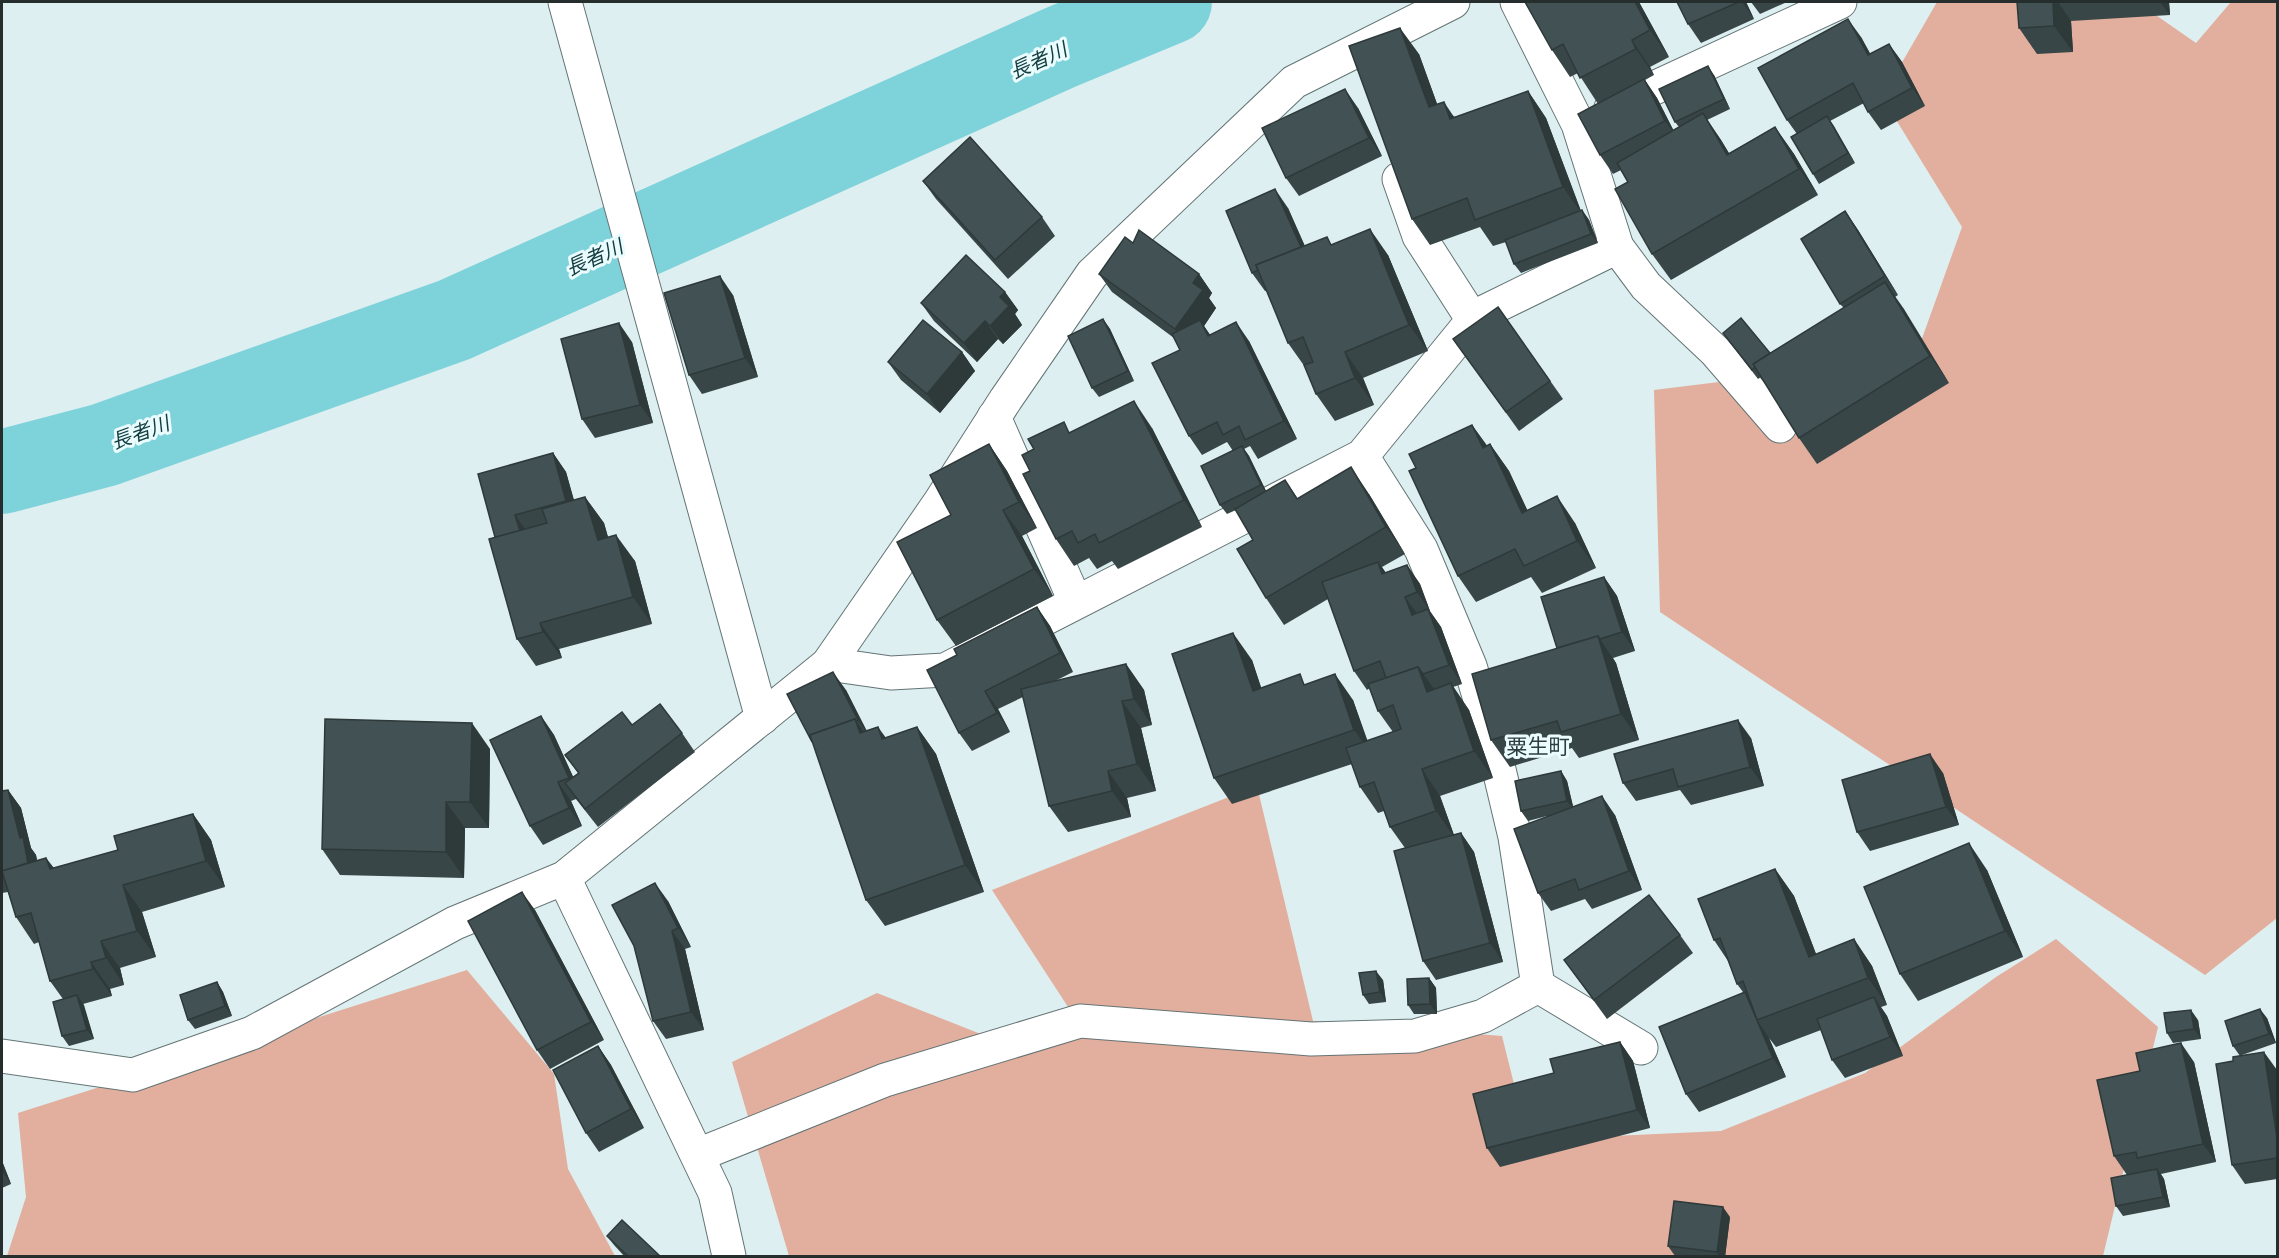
<svg xmlns="http://www.w3.org/2000/svg" width="2279" height="1258" font-family="'Noto Serif','Noto Sans JP',serif">
<rect width="100%" height="100%" fill="#ddeff0"/>
<!-- green -->
<g fill="#e2ae9d">
<polygon points="1937,2 2137,2 2196,43 2231,2 2277,2 2277,918 2205,975 1660,612 1654,390 1915,358 1962,227 1882,97"/>
<polygon points="1257,786 1313,1021 1502,1036 1528,1140 1721,1131 1865,1073 1996,977 2056,939 2158,1027 2103,1256 789,1256 732,1062 877,993 1001,1042 1070,1010 992,890"/>
<polygon points="467,970 554,1074 568,1169 615,1256 7,1256 26,1197 18,1113"/>
</g>
<g fill="none" stroke-linecap="round" stroke-linejoin="round">
<!-- river -->
<polyline stroke="#7ed2da" stroke-width="84" points="2,472 104,445 454,320 1059,48 1170,2"/>
<defs>
<g id="minor">
<polyline points="565,2 762,718"/>
<polyline points="1517,2 1578,124 1617,247 1646,286 1715,351 1780,426"/>
<polyline points="1611,108 1840,2"/>
<polyline points="1399,179 1419,236 1473,320"/>
<polyline points="994,417 1075,601"/>
<polyline points="1362,456 1421,549 1470,666 1491,736 1515,837 1538,986 1641,1048"/>
<polyline points="828,664 891,673 945,670 1362,456 1473,320 1486,311 1617,247"/>
<polyline points="564,878 715,1193 729,1256"/>
<polyline points="2,1056 133,1075 252,1033 455,923 564,878 828,664 940,502 1006,399 1092,274 1294,82 1453,2"/>
<polyline points="698,1155 885,1080 1080,1021 1311,1039 1415,1036 1483,1016 1538,986"/>
</g>
</defs>
<!-- minor casing -->
<use href="#minor" stroke="#647475" stroke-width="35"/>
<!-- minor -->
<use href="#minor" stroke="#fff" stroke-width="33"/>
</g>
<!-- wall -->
<g fill="#394647">
<polygon points="1525,2 1639,2 1669,57 1650,67 1654,75 1645,80 1657,98 1673,130 1679,127 1675,122 1714,75 1730,109 1707,120 1721,140 1729,153 1775,127 1794,154 1818,195 1671,280 1652,254 1628,182 1621,170 1613,174 1600,155 1598,104 1578,73 1570,77 1552,50"/>
<polygon points="1677,2 1746,2 1754,19 1701,43 1688,24"/>
<polygon points="1751,2 1787,2 1760,14"/>
<polygon points="2017,2 2169,2 2170,15 2071,21 2073,52 2037,54 2019,28"/>
<polygon points="1861,37 1870,54 1889,44 1902,62 1925,106 1881,130 1868,112 1864,103 1830,121 1855,163 1819,184 1813,174 1797,134 1787,120"/>
<polygon points="1419,54 1437,104 1455,117 1528,91 1546,118 1581,211 1582,210 1589,220 1598,243 1521,273 1514,264 1506,242 1493,246 1480,227 1430,245 1412,219"/>
<polygon points="1358,108 1382,156 1299,196 1286,178"/>
<polygon points="923,181 1042,217 1055,236 1008,279 936,199"/>
<polygon points="1288,208 1305,246 1333,244 1388,255 1428,351 1363,378 1374,405 1335,421 1316,394 1305,367 1288,343 1267,291 1265,291 1252,273"/>
<polygon points="1845,211 1858,230 1898,295 1895,297 1949,383 1817,464 1799,438 1761,377 1758,379 1723,333 1770,353 1844,308 1840,304"/>
<polygon points="1133,243 1199,274 1212,293 1209,298 1216,308 1204,326 1210,335 1249,341 1297,439 1258,459 1250,446 1244,449 1249,456 1266,491 1285,480 1298,499 1369,494 1405,554 1382,567 1386,573 1407,565 1420,584 1430,611 1441,627 1462,684 1453,687 1469,710 1493,778 1440,796 1454,835 1461,833 1474,852 1503,962 1436,980 1423,961 1405,848 1390,827 1384,811 1378,813 1360,787 1352,764 1232,804 1214,778 1252,660 1261,688 1307,684 1353,700 1367,741 1393,732 1378,711 1370,688 1367,690 1354,671 1328,599 1284,625 1266,598 1253,540 1236,510 1227,514 1220,505 1233,451 1227,442 1202,455 1189,436 1180,350 1174,338 1112,292 1099,274"/>
<polygon points="1005,292 1018,310 1015,314 1022,325 1003,344 998,339 977,362 934,321 921,303"/>
<polygon points="733,295 758,377 702,394 689,375"/>
<polygon points="1498,307 1563,399 1519,431 1453,339"/>
<polygon points="1103,319 1110,329 1134,381 1099,397 1092,388"/>
<polygon points="632,342 653,423 595,438 582,419"/>
<polygon points="962,352 975,371 940,413 901,380 888,362"/>
<polygon points="1472,425 1487,446 1490,444 1509,471 1527,510 1575,523 1596,568 1542,593 1531,577 1476,602 1458,576 1416,468"/>
<polygon points="1152,428 1202,527 1118,569 1112,561 1097,569 1089,558 1074,566 1056,539 1030,471 1071,432"/>
<polygon points="989,444 1007,471 1037,528 1022,536 1053,596 956,646 937,620 951,515"/>
<polygon points="553,453 566,472 574,500 585,497 604,523 608,537 635,561 652,624 559,649 562,658 536,666 517,639 495,537"/>
<polygon points="1604,577 1617,596 1635,651 1613,658 1616,663 1639,740 1579,758 1572,748 1510,767 1491,740 1557,648"/>
<polygon points="1037,607 1050,626 1073,672 1055,681 1126,664 1144,690 1152,725 1141,728 1156,791 1127,798 1131,817 1068,832 1049,806 1023,697 998,709 1010,732 972,751 959,733 957,655"/>
<polygon points="846,690 866,731 886,738 917,727 936,754 984,892 885,926 866,900"/>
<polygon points="541,716 554,735 573,777 578,773 565,755 682,733 695,752 598,827 576,799 571,801 582,826 543,845 530,826"/>
<polygon points="1751,738 1764,786 1691,805 1680,790 1636,801 1623,783"/>
<polygon points="490,749 489,828 465,828 464,878 340,875 322,849"/>
<polygon points="1561,771 1567,781 1573,807 1615,815 1642,890 1592,909 1585,899 1551,911 1538,893 1547,816 1528,821 1521,811"/>
<polygon points="1943,773 1959,825 1870,851 1857,832"/>
<polygon points="8,790 21,808 31,848 36,855 37,861 46,858 54,868 118,850 193,814 211,840 225,887 142,912 156,957 120,968 124,985 110,989 112,996 83,1004 94,1039 69,1046 62,1036 63,999 50,981 39,942 34,944 16,917 8,892 2,893 2,791"/>
<polygon points="1775,869 1794,896 1816,954 1854,939 1872,966 1887,1005 1881,1007 1887,1016 1903,1056 1845,1078 1832,1060 1821,1030 1776,1047 1769,1038 1786,1077 1699,1112 1686,1094 1743,992 1737,984 1728,961 1714,940"/>
<polygon points="1987,870 2023,957 1918,1001 1900,974"/>
<polygon points="668,901 691,947 685,949 704,1030 666,1039 653,1021"/>
<polygon points="535,910 604,1040 550,1069 537,1050"/>
<polygon points="1680,935 1693,953 1607,1019 1564,960"/>
<polygon points="1429,978 1436,988 1437,1014 1414,1014 1408,1005"/>
<polygon points="1383,980 1386,1002 1369,1004 1363,995"/>
<polygon points="217,982 223,992 232,1016 195,1029 188,1020"/>
<polygon points="2267,1018 2276,1043 2242,1055 2277,1070 2277,1179 2245,1184 2232,1165 2233,1061 2240,1056 2233,1046"/>
<polygon points="2198,1020 2201,1039 2173,1043 2167,1033"/>
<polygon points="1620,1042 1633,1061 1650,1128 1500,1167 1487,1148 1554,1073"/>
<polygon points="598,1046 611,1065 644,1128 599,1152 586,1133"/>
<polygon points="2194,1062 2216,1162 2161,1174 2164,1179 2170,1207 2123,1216 2116,1206 2147,1171 2146,1171 2127,1175 2114,1156"/>
<polygon points="2,1161 11,1184 2,1188"/>
<polygon points="1730,1217 1725,1257 1683,1257 1675,1256 1668,1246"/>
<polygon points="607,1236 661,1257 625,1257 614,1245"/>
</g>
<!-- shaded-wall -->
<g fill="#2e393a">
<polygon points="1635,2 1639,2 1669,57 1650,30"/>
<polygon points="1742,2 1746,2 1754,19"/>
<polygon points="2053,2 2058,2 2071,21 2073,52 2054,26"/>
<polygon points="2160,2 2169,2 2170,15"/>
<polygon points="1848,19 1861,37 1881,73 1868,55"/>
<polygon points="1400,28 1419,54 1448,134 1429,107"/>
<polygon points="1632,40 1650,67 1654,75 1636,49"/>
<polygon points="1889,44 1902,62 1925,106 1912,88"/>
<polygon points="1708,66 1714,75 1730,109 1724,99"/>
<polygon points="1644,79 1657,98 1678,139 1665,121"/>
<polygon points="1345,89 1358,108 1382,156 1369,138"/>
<polygon points="1528,91 1546,118 1582,214 1563,187"/>
<polygon points="1444,102 1462,129 1450,119"/>
<polygon points="1703,113 1721,140 1745,181 1727,155"/>
<polygon points="1827,116 1834,126 1855,163 1848,153"/>
<polygon points="1775,127 1794,154 1818,195 1799,169"/>
<polygon points="1275,189 1288,208 1315,270 1302,251"/>
<polygon points="1582,210 1589,220 1598,243 1591,234"/>
<polygon points="1845,211 1858,230 1898,295 1885,276"/>
<polygon points="1370,229 1388,255 1428,351 1409,325"/>
<polygon points="1199,274 1212,293 1209,298 1216,308 1204,326 1213,339 1188,348 1175,329 1193,283"/>
<polygon points="720,276 733,295 758,377 745,358"/>
<polygon points="1885,282 1904,309 1949,383 1930,356"/>
<polygon points="1005,292 1018,310 1015,314 1022,325 1003,344 990,326 1000,297"/>
<polygon points="1103,319 1110,329 1134,381 1128,371"/>
<polygon points="985,321 998,339 977,362 964,343"/>
<polygon points="1236,322 1249,341 1297,439 1284,421"/>
<polygon points="619,323 632,342 653,423 640,405"/>
<polygon points="962,352 975,371 940,413 927,394"/>
<polygon points="1345,352 1363,378 1374,405 1355,378"/>
<polygon points="1134,401 1152,428 1202,527 1184,500"/>
<polygon points="1472,425 1491,451 1483,448"/>
<polygon points="989,444 1007,471 1037,528 1019,502"/>
<polygon points="1490,444 1509,471 1541,539 1522,513"/>
<polygon points="1242,446 1249,456 1268,495 1261,485"/>
<polygon points="553,453 566,472 579,519 566,501"/>
<polygon points="1351,467 1369,494 1405,554 1386,527"/>
<polygon points="1557,496 1575,523 1596,568 1577,541"/>
<polygon points="585,497 604,523 616,566 598,540"/>
<polygon points="1003,510 1022,536 1053,596 1034,569"/>
<polygon points="515,515 528,533 521,535"/>
<polygon points="616,535 635,561 652,624 633,597"/>
<polygon points="1378,562 1391,580 1382,574"/>
<polygon points="1407,565 1420,584 1430,611 1417,592"/>
<polygon points="1604,577 1617,596 1635,651 1622,632"/>
<polygon points="1405,597 1418,615 1412,615"/>
<polygon points="1037,607 1050,626 1073,672 1060,653"/>
<polygon points="1428,609 1441,627 1462,684 1449,665"/>
<polygon points="540,623 559,649 562,658 543,632"/>
<polygon points="1233,633 1252,660 1271,717 1253,691"/>
<polygon points="1598,636 1616,663 1639,740 1621,714"/>
<polygon points="1126,664 1144,690 1152,725 1134,699"/>
<polygon points="1418,667 1437,693 1427,692"/>
<polygon points="833,672 846,690 871,739 858,720"/>
<polygon points="1335,674 1353,700 1373,756 1354,730"/>
<polygon points="1451,683 1469,710 1493,778 1474,751"/>
<polygon points="985,691 998,709 1010,732 997,713"/>
<polygon points="1122,701 1141,728 1156,791 1137,764"/>
<polygon points="541,716 554,735 582,796 569,778"/>
<polygon points="855,719 873,746 860,733"/>
<polygon points="1738,720 1751,738 1764,786 1750,767"/>
<polygon points="472,723 490,749 489,828 470,802"/>
<polygon points="878,727 897,753 882,739"/>
<polygon points="917,727 936,754 984,892 965,865"/>
<polygon points="1930,754 1943,773 1959,825 1946,807"/>
<polygon points="1422,769 1440,796 1455,838 1436,811"/>
<polygon points="1108,771 1127,798 1131,817 1112,791"/>
<polygon points="1561,771 1567,781 1574,810 1567,801"/>
<polygon points="558,782 571,801 582,826 569,808"/>
<polygon points="8,790 21,808 31,848 36,855 42,884 29,866 20,838"/>
<polygon points="1602,796 1615,815 1642,890 1629,871"/>
<polygon points="446,802 465,828 464,878 446,852"/>
<polygon points="193,814 211,840 225,887 206,861"/>
<polygon points="1461,833 1474,852 1503,962 1490,943"/>
<polygon points="1969,843 1987,870 2023,957 2005,931"/>
<polygon points="46,858 65,884 50,869"/>
<polygon points="1775,869 1794,896 1827,983 1809,957"/>
<polygon points="655,883 668,901 691,947 678,928"/>
<polygon points="123,885 142,912 156,957 137,931"/>
<polygon points="522,892 535,910 604,1040 591,1022"/>
<polygon points="672,931 685,949 704,1030 691,1012"/>
<polygon points="1854,939 1872,966 1887,1005 1868,978"/>
<polygon points="101,941 120,968 124,985 106,958"/>
<polygon points="91,962 110,989 112,996 93,969"/>
<polygon points="1376,971 1383,980 1386,1002 1380,992"/>
<polygon points="1429,978 1436,988 1437,1014 1430,1004"/>
<polygon points="217,982 223,992 232,1016 225,1006"/>
<polygon points="1745,992 1758,1010 1757,1020 1769,1038 1786,1077 1773,1058"/>
<polygon points="77,995 84,1005 94,1039 87,1030"/>
<polygon points="1874,997 1887,1016 1903,1056 1890,1037"/>
<polygon points="2260,1009 2267,1018 2276,1043 2269,1034"/>
<polygon points="2191,1010 2198,1020 2201,1039 2194,1029"/>
<polygon points="1620,1042 1633,1061 1650,1128 1637,1110"/>
<polygon points="2181,1043 2194,1062 2216,1162 2203,1144"/>
<polygon points="598,1046 611,1065 644,1128 631,1109"/>
<polygon points="2264,1052 2277,1070 2277,1138"/>
<polygon points="2,1161 11,1184 2,1171"/>
<polygon points="2157,1169 2164,1179 2170,1207 2163,1197"/>
<polygon points="1723,1207 1730,1217 1725,1257 1720,1257 1717,1252"/>
</g>
<!-- building -->
<g fill="#425153" stroke="#2e393a" stroke-width="1.5">
<polygon points="1525,2 1635,2 1650,30 1632,40 1636,49 1580,78 1563,44 1552,50"/>
<polygon points="1677,2 1739,2 1688,24"/>
<polygon points="2017,2 2053,2 2054,26 2019,28"/>
<polygon points="1848,19 1868,55 1889,44 1912,88 1868,112 1853,83 1787,120 1758,68"/>
<polygon points="1400,28 1429,107 1444,102 1450,119 1528,91 1563,187 1475,220 1467,198 1412,219 1349,46"/>
<polygon points="1708,66 1724,99 1675,122 1659,89"/>
<polygon points="1644,79 1665,121 1600,155 1578,114"/>
<polygon points="1345,89 1369,138 1286,178 1262,128"/>
<polygon points="1703,113 1727,155 1775,127 1799,169 1652,254 1615,189 1628,182 1617,163"/>
<polygon points="1827,116 1848,153 1813,174 1791,137"/>
<polygon points="970,137 1042,217 995,260 923,181"/>
<polygon points="1275,189 1301,247 1256,265 1258,270 1252,273 1226,211"/>
<polygon points="1582,210 1591,234 1514,264 1505,240"/>
<polygon points="1845,211 1885,276 1840,304 1801,239"/>
<polygon points="1370,229 1409,325 1345,352 1355,378 1316,394 1304,365 1313,362 1303,337 1288,343 1256,265 1327,237 1331,245"/>
<polygon points="1139,230 1199,274 1193,283 1203,290 1175,329 1099,274 1125,237 1133,243"/>
<polygon points="966,255 1005,292 1000,297 1009,306 990,326 985,321 964,343 921,303"/>
<polygon points="720,276 745,358 689,375 664,293"/>
<polygon points="1885,282 1930,356 1799,438 1753,364"/>
<polygon points="1498,307 1550,381 1506,412 1453,339"/>
<polygon points="1741,318 1770,353 1753,364 1755,367 1752,370 1723,333"/>
<polygon points="1103,319 1128,371 1092,388 1068,336"/>
<polygon points="923,320 962,352 927,394 888,362"/>
<polygon points="1200,320 1208,336 1236,322 1284,421 1245,440 1239,426 1223,435 1217,422 1189,436 1152,363 1180,350 1172,334"/>
<polygon points="619,323 640,405 582,419 561,339"/>
<polygon points="1134,401 1184,500 1099,543 1095,534 1078,543 1072,531 1056,539 1023,474 1030,471 1022,455 1034,449 1028,439 1064,422 1069,433"/>
<polygon points="1472,425 1483,448 1490,444 1522,513 1557,496 1577,541 1524,566 1515,549 1458,576 1409,471 1416,468 1409,454"/>
<polygon points="989,444 1019,502 1003,510 1034,569 937,620 897,542 951,515 930,475"/>
<polygon points="1242,446 1261,485 1220,505 1201,466"/>
<polygon points="553,453 566,501 515,515 520,531 495,537 478,474"/>
<polygon points="1351,467 1386,527 1266,598 1237,549 1253,540 1235,509 1285,480 1297,499"/>
<polygon points="585,497 598,540 616,535 633,597 540,623 543,632 517,639 489,539 547,523 542,509"/>
<polygon points="1378,562 1382,574 1407,565 1417,592 1405,597 1412,615 1428,609 1449,665 1423,674 1418,667 1386,678 1380,661 1354,671 1322,582"/>
<polygon points="1604,577 1622,632 1600,639 1598,636 1557,648 1541,597"/>
<polygon points="1037,607 1060,653 985,691 997,713 959,733 927,670 957,655 954,649"/>
<polygon points="1233,633 1253,691 1300,674 1304,685 1335,674 1354,730 1214,778 1172,654"/>
<polygon points="1598,636 1621,714 1561,732 1557,721 1491,740 1472,674"/>
<polygon points="1126,664 1134,699 1122,701 1137,764 1108,771 1112,791 1049,806 1021,689"/>
<polygon points="1418,667 1427,692 1451,683 1474,751 1422,769 1436,811 1390,827 1374,782 1360,787 1346,748 1401,729 1393,705 1378,711 1368,684"/>
<polygon points="833,672 858,720 856,721 855,719 810,735 812,742 787,694"/>
<polygon points="660,704 682,733 585,809 565,783 579,773 565,755 622,712 632,725"/>
<polygon points="541,716 569,778 558,782 569,808 530,826 490,740"/>
<polygon points="325,719 472,723 470,802 446,802 446,852 322,849"/>
<polygon points="855,719 860,733 878,727 882,739 917,727 965,865 866,900 810,735"/>
<polygon points="1738,720 1750,767 1678,787 1673,769 1623,783 1614,754"/>
<polygon points="1930,754 1946,807 1857,832 1842,780"/>
<polygon points="1561,771 1567,801 1521,811 1515,781"/>
<polygon points="8,790 20,838 23,837 28,863 2,871 2,872 2,791"/>
<polygon points="1602,796 1629,871 1579,890 1575,879 1538,893 1514,829"/>
<polygon points="193,814 206,861 123,885 137,931 101,941 106,958 91,962 93,969 50,981 31,913 16,917 2,871 46,858 50,869 118,850 114,836"/>
<polygon points="1461,833 1490,943 1423,961 1394,851"/>
<polygon points="1969,843 2005,931 1900,974 1864,887"/>
<polygon points="1775,869 1809,957 1854,939 1868,978 1757,1020 1743,981 1737,984 1720,938 1714,940 1698,899"/>
<polygon points="655,883 678,928 672,931 691,1012 653,1021 634,946 612,905"/>
<polygon points="522,892 591,1022 537,1050 468,921"/>
<polygon points="1649,895 1680,935 1594,1000 1564,960"/>
<polygon points="1376,971 1380,992 1363,995 1359,973"/>
<polygon points="1429,978 1430,1004 1408,1005 1407,979"/>
<polygon points="217,982 225,1006 188,1020 180,995"/>
<polygon points="1745,992 1773,1058 1686,1094 1659,1027"/>
<polygon points="77,995 87,1030 62,1036 53,1002"/>
<polygon points="1874,997 1890,1037 1832,1060 1817,1019"/>
<polygon points="2260,1009 2269,1034 2233,1046 2225,1021"/>
<polygon points="2191,1010 2194,1029 2167,1033 2164,1013"/>
<polygon points="1620,1042 1637,1110 1487,1148 1473,1094 1554,1073 1550,1059"/>
<polygon points="2181,1043 2203,1144 2137,1158 2136,1152 2114,1156 2097,1080 2140,1071 2136,1053"/>
<polygon points="598,1046 631,1109 586,1133 553,1070"/>
<polygon points="2264,1052 2277,1138 2277,1158 2232,1165 2216,1064 2233,1061 2233,1057"/>
<polygon points="2157,1169 2163,1197 2116,1206 2111,1178"/>
<polygon points="1674,1201 1723,1207 1717,1252 1668,1246"/>
<polygon points="622,1220 661,1257 629,1257 607,1236"/>
</g>
<g text-anchor="middle" dominant-baseline="central" stroke-width="6" stroke-linejoin="round" paint-order="stroke">
<!-- water labels -->
<g font-size="20" font-style="italic" fill="#143d40" stroke="#eafcfe">
<text transform="translate(1038 60) rotate(-24)">長者川</text>
<text transform="translate(594 257) rotate(-24)">長者川</text>
<text transform="translate(140 432) rotate(-20)">長者川</text>
</g>
<!-- quarter labels -->
<g font-size="21" fill="#2f3e3f" stroke="#eafcfe">
<text x="1538" y="746">粟生町</text>
</g>
</g>
<!-- border -->
<rect width="2279" height="1258" fill="none" stroke="#262d2d" stroke-width="6"/>
</svg>
